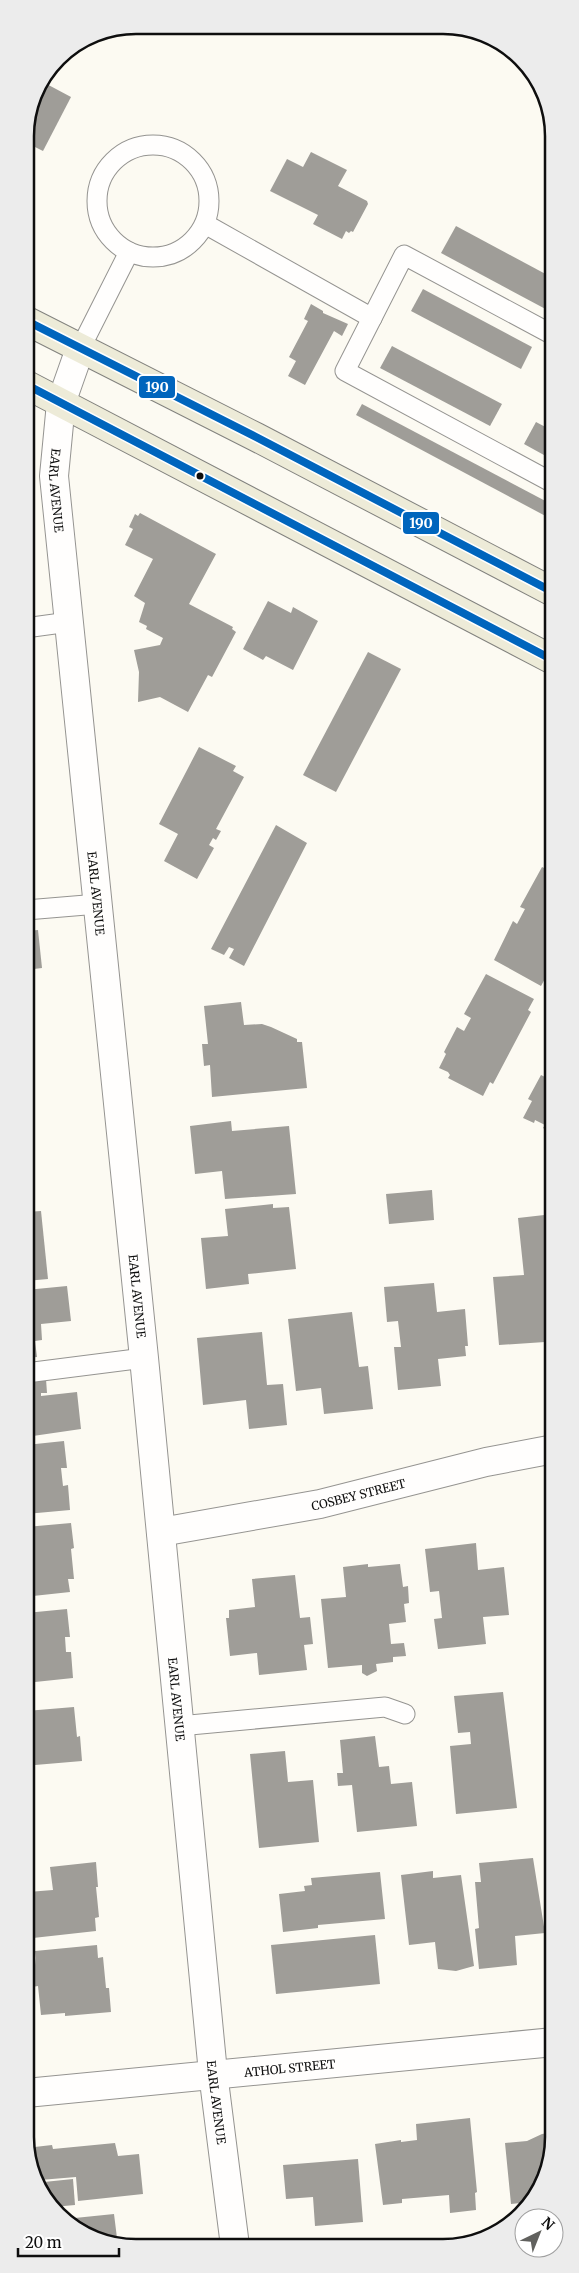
<svg xmlns="http://www.w3.org/2000/svg" width="579" height="2273" font-family="Merriweather,serif">
<rect width="100%" height="100%" fill="#fcfaf2"/>
<!-- building -->
<g fill="#9f9d98">
<polygon points="41,81 71,97 43,151 25,142 25,129 36,87"/>
<polygon points="311,152 347,170 338,186 367,201 368,204 353,232 351,231 349,233 346,231 342,239 313,224 318,215 270,191 287,159 303,167"/>
<polygon points="456,226 553,278 553,313 441,253"/>
<polygon points="423,289 532,347 521,369 411,311"/>
<polygon points="311,304 323,311 323,313 348,324 342,336 334,331 305,385 288,376 296,361 289,357 308,321 304,319"/>
<polygon points="392,346 502,404 490,426 380,368"/>
<polygon points="362,404 553,505 553,520 356,415"/>
<polygon points="536,422 553,431 553,460 524,444"/>
<polygon points="140,513 216,554 189,604 233,627 232,629 236,632 212,677 208,675 188,712 160,697 138,702 139,672 134,650 160,645 163,638 146,629 147,626 139,622 145,603 134,596 153,559 125,545 133,529 129,527 135,514 138,516"/>
<polygon points="268,601 291,613 293,607 318,621 293,670 266,656 263,660 243,649"/>
<polygon points="368,652 401,669 336,792 303,775"/>
<polygon points="199,747 236,766 233,771 244,777 216,829 221,831 216,840 213,838 209,845 214,848 197,879 164,861 178,834 159,824"/>
<polygon points="276,825 307,843 244,966 229,958 234,949 229,947 224,955 211,949"/>
<polygon points="542,867 553,872 553,969 550,976 547,975 541,986 494,960 513,921 517,924 525,909 520,907"/>
<polygon points="38,930 42,968 26,970 26,931"/>
<polygon points="486,974 534,999 528,1010 531,1012 493,1084 490,1082 483,1096 448,1078 450,1075 448,1072 439,1068 446,1054 444,1052 457,1027 464,1031 471,1018 464,1014"/>
<polygon points="241,1002 244,1025 262,1024 271,1027 297,1039 297,1042 302,1042 307,1088 212,1097 210,1065 204,1066 202,1044 208,1044 204,1006"/>
<polygon points="553,1060 553,1134 543,1128 545,1125 535,1120 534,1123 523,1118 532,1101 528,1099 541,1075 545,1077"/>
<polygon points="231,1121 232,1131 289,1126 296,1194 225,1199 222,1171 195,1174 190,1126"/>
<polygon points="26,1189 27,1189 28,1202 26,1203"/>
<polygon points="432,1190 434,1220 389,1224 386,1194"/>
<polygon points="273,1204 273,1208 289,1207 296,1269 248,1274 249,1284 206,1289 201,1238 228,1236 225,1209"/>
<polygon points="41,1211 48,1279 26,1281 26,1212"/>
<polygon points="553,1214 553,1370 547,1370 545,1342 499,1345 493,1277 524,1275 518,1218"/>
<polygon points="434,1283 437,1312 465,1309 468,1346 465,1346 466,1356 438,1359 441,1386 398,1390 394,1347 401,1347 398,1321 387,1322 384,1287"/>
<polygon points="67,1286 71,1321 41,1324 42,1340 35,1341 37,1357 26,1358 26,1290"/>
<polygon points="352,1312 359,1367 368,1366 373,1409 324,1414 321,1388 296,1391 288,1319"/>
<polygon points="262,1332 267,1385 283,1384 287,1425 249,1429 246,1400 203,1405 197,1338"/>
<polygon points="46,1379 47,1393 41,1393 41,1396 77,1392 81,1429 26,1437 26,1381"/>
<polygon points="64,1441 67,1468 61,1468 63,1486 68,1485 70,1510 26,1514 26,1445"/>
<polygon points="71,1523 74,1548 71,1549 74,1579 68,1579 70,1592 33,1596 31,1580 26,1580 26,1563 29,1563 26,1527"/>
<polygon points="476,1543 478,1570 504,1567 509,1615 483,1617 486,1644 438,1649 434,1619 442,1618 439,1591 430,1592 425,1549"/>
<polygon points="368,1564 368,1567 400,1564 403,1587 408,1586 409,1603 404,1604 406,1622 389,1624 391,1644 404,1643 406,1656 393,1657 393,1662 376,1664 377,1671 367,1676 362,1673 362,1665 328,1668 321,1599 346,1597 343,1567"/>
<polygon points="295,1575 300,1618 310,1617 313,1644 304,1645 307,1670 259,1675 257,1653 230,1656 226,1618 229,1618 229,1610 255,1607 252,1579"/>
<polygon points="67,1609 70,1637 65,1637 66,1652 71,1652 73,1678 35,1682 33,1669 26,1669 26,1613"/>
<polygon points="503,1692 517,1808 456,1814 450,1746 471,1744 470,1732 458,1733 454,1696"/>
<polygon points="74,1707 77,1737 80,1736 82,1761 35,1765 35,1769 26,1769 26,1711"/>
<polygon points="375,1736 379,1767 389,1766 391,1784 412,1782 417,1826 357,1832 352,1785 338,1786 337,1773 343,1773 340,1740"/>
<polygon points="285,1751 288,1782 313,1780 319,1842 259,1848 250,1754"/>
<polygon points="533,1858 545,1933 515,1936 517,1965 479,1969 475,1929 479,1928 475,1882 481,1882 479,1863"/>
<polygon points="96,1862 98,1887 96,1887 99,1917 95,1918 96,1931 33,1938 28,1892 53,1890 50,1867"/>
<polygon points="433,1871 433,1878 461,1875 474,1966 456,1971 438,1969 435,1942 409,1945 401,1875"/>
<polygon points="380,1872 385,1919 318,1925 318,1928 283,1932 279,1894 305,1891 304,1886 312,1885 311,1878"/>
<polygon points="375,1935 380,1984 276,1994 271,1945"/>
<polygon points="97,1945 98,1958 103,1957 106,1988 109,1988 111,2012 65,2016 65,2013 41,2015 38,1986 26,1988 26,1959 35,1958 36,1965 35,1951"/>
<polygon points="470,2118 477,2192 475,2193 476,2210 450,2213 449,2195 402,2199 402,2203 383,2205 375,2144 401,2140 401,2142 417,2140 416,2124"/>
<polygon points="554,2132 554,2144 530,2202 511,2204 505,2143 527,2141 542,2134"/>
<polygon points="115,2143 118,2156 139,2154 143,2194 78,2201 76,2177 40,2180 26,2152 26,2148 52,2145 53,2149"/>
<polygon points="358,2159 363,2222 315,2226 313,2197 286,2199 283,2165"/>
<polygon points="73,2179 75,2205 53,2207 45,2191 44,2182"/>
<polygon points="114,2214 118,2246 114,2246 65,2219"/>
<polygon points="148,2241 148,2246 118,2246 118,2245"/>
</g>
<g fill="none" stroke-linecap="round" stroke-linejoin="round">
<defs>
<g id="lane">
<circle cx="153" cy="201" r="56"/>
<polyline points="205,224 372,318"/>
<polyline points="553,335 404,255 345,371 553,483"/>
<polyline points="80,349 129,252"/>
<polyline points="25,628 69,622"/>
<polyline points="26,910 98,904"/>
<polyline points="26,1373 144,1358"/>
<polyline points="179,1726 385,1707 405,1714"/>
</g>
<g id="street">
<path id="s1" d="M80 349 61 403 54 476 144 1358 213 2073 235 2246"/>
<path id="s2" d="M161 1532 320 1504 486 1462 554 1449"/>
<path id="s3" d="M26 2093 554 2042"/>
</g>
<g id="primary">
<polyline points="25,320 256,437 553,592"/>
<polyline points="25,384 553,660"/>
</g>
</defs>
<!-- lane casing -->
<use href="#lane" stroke="#959491" stroke-width="21"/>
<!-- street casing -->
<use href="#street" stroke="#959491" stroke-width="30"/>
<!-- primary casing -->
<use href="#primary" stroke="#82827e" stroke-width="30"/>
<!-- lane -->
<use href="#lane" stroke="#fffefd" stroke-width="19"/>
<!-- street -->
<use href="#street" stroke="#fffefd" stroke-width="28"/>
<!-- primary -->
<use href="#primary" stroke="#edebd8" stroke-width="28"/>
<defs>
<g id="bus-1">
<polyline points="25,320 256,437 553,592"/>
<polyline points="25,384 553,660"/>
</g>
</defs>
<!-- bus-1 casing -->
<use href="#bus-1" stroke="#fff" stroke-width="11"/>
<!-- bus-1 -->
<use href="#bus-1" stroke="#0065bd" stroke-width="8"/>
</g>
<!-- markers -->
<circle fill="#0e0e0e" stroke="#fff" stroke-width="2" cx="200" cy="476" r="4.5"/>
<g text-anchor="middle" dominant-baseline="central" stroke-width="5" stroke-linejoin="round" paint-order="stroke">
<!-- street labels -->
<g font-size="12" fill="#0e0e0e" stroke="#fff">
<text stroke="none"><textPath href="#s1" startOffset="145">EARL AVENUE</textPath></text>
<text stroke="none"><textPath href="#s1" startOffset="550">EARL AVENUE</textPath></text>
<text stroke="none"><textPath href="#s1" startOffset="955">EARL AVENUE</textPath></text>
<text stroke="none"><textPath href="#s2" startOffset="201">COSBEY STREET</textPath></text>
<text stroke="none"><textPath href="#s1" startOffset="1360">EARL AVENUE</textPath></text>
<text stroke="none"><textPath href="#s3" startOffset="265">ATHOL STREET</textPath></text>
<text stroke="none"><textPath href="#s1" startOffset="1765">EARL AVENUE</textPath></text>
</g>
</g>
<!-- crop -->
<path d="M0 0H579V2273H0ZM136 34H443A102 102 0 0 1 545 136V2137A102 102 0 0 1 443 2239H136A102 102 0 0 1 34 2137V136A102 102 0 0 1 136 34Z" fill="#ececec" fill-rule="evenodd"/>
<path fill="none" stroke="#0e0e0e" stroke-width="2.5" d="M136 34H443A102 102 0 0 1 545 136V2137A102 102 0 0 1 443 2239H136A102 102 0 0 1 34 2137V136A102 102 0 0 1 136 34Z"/>
<g stroke="#fff" stroke-width="2">
<rect x="138" y="375" width="38" height="24" rx="5" fill="#0065bd"/>
<rect x="402" y="511" width="38" height="24" rx="5" fill="#0065bd"/>
</g>
<g font-size="14" text-anchor="middle" font-weight="bold" fill="#fff">
<text x="157" y="392">190</text>
<text x="421" y="528">190</text>
</g>
<!-- north arrow -->
<g transform="translate(539 2233) rotate(43)"><circle r="24" fill="#ffffff" stroke="#9f9f9f"/>
<path d="M0-4L9 19L0 12L-9 19Z" fill="#61615e"/>
<text y="-8" font-size="14" font-weight="bold" text-anchor="middle" fill="#0e0e0e">N</text>
</g>
<!-- scale -->
<path d="M18 2248v8h101v-8" fill="none" stroke="#0e0e0e" stroke-width="2.5"/>
<text x="25" y="2248" font-size="15" fill="#0e0e0e" stroke="#ffffff" stroke-width="4" paint-order="stroke">20 m</text>
</svg>
